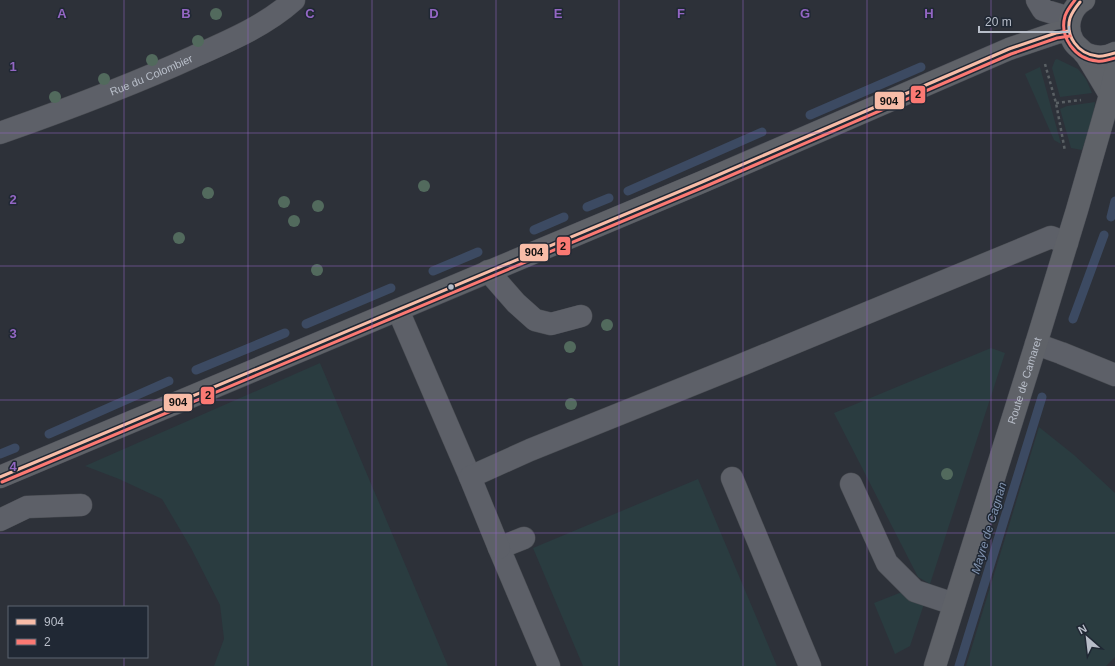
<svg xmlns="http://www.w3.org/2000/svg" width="1115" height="666" font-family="Helvetica,sans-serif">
<rect width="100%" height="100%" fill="#2d3139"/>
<!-- green -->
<g fill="#2a3c40">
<polygon points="1057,59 1078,69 1086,79 1092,93 1060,97 1052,68 1055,60"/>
<polygon points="1040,67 1061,144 1054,140 1025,74"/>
<polygon points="1095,102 1093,119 1082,150 1071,148 1060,109 1067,106"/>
<polygon points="991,348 1005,353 930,584 918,577 834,413"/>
<polygon points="320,363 448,666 214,666 224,639 220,605 191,548 162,499 119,479 85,466"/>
<polygon points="1039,427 1074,455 1115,493 1115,657 1106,666 966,666"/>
<polygon points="698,479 777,666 583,666 533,548"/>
<polygon points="902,592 924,604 910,646 895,654 874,603"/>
</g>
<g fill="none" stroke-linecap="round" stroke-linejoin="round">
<!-- stream -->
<g stroke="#3c4a62" stroke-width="9">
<polyline points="810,115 921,67"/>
<polyline points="628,191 762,132"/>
<polyline points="587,207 609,198"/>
<polyline points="1111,217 1115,201"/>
<polyline points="534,230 564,217"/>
<polyline points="433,271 478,252"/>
<polyline points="1073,319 1104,235"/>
<polyline points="306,324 391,288"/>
<polyline points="196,370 285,333"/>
<polyline points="49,434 169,381"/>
<polyline points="0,454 15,448"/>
<polyline points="959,666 1042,397"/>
</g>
<defs>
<g id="minor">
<polyline points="1037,0 1043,10 1070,18"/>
<path id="s1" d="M0 133C65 110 130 86 193 57 229 41 265 26 294 0"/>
<polyline points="488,271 516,303 535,320 551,324 581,316"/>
<polyline points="398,310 470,477"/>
<polyline points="1036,344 1061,353 1115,375"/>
<polyline points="732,478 810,666"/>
<polyline points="851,484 887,563 915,591 954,604"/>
<polyline points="0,520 27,507 81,505"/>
<polyline points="524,538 499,548 549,666"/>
<polyline points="499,548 470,477 530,450 741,365 1051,237 1067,243"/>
</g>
<g id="major">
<path d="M1084 0C1070 8 1065 27 1073 41 1076 47 1082 49 1086 55 1094 68 1102 81 1110 95"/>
<path d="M1084 53C1095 57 1104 59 1115 53"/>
<polyline points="0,477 702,182 1009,49 1056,33 1069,31"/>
<path id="s2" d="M935 666 1036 344 1077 210 1110 95 1115 73"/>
</g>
</defs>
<!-- minor casing -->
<use href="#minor" stroke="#494c52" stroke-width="23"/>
<!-- major casing -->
<use href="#major" stroke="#4b4e56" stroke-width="23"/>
<!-- path -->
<g stroke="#5a6064" stroke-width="2.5" stroke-dasharray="3 3" stroke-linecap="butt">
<polyline points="1045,64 1056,103 1065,151"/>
<polyline points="1056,103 1081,100"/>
</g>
<!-- minor -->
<use href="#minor" stroke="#5d6068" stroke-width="22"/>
<!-- major -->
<use href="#major" stroke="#5f6268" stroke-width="22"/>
<defs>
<g id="bus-1">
<path d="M1080 2C1076 7 1072 12 1070 18 1065 36 1078 54 1097 56 1103 57 1109 55 1115 53"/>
<polyline points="0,477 702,182 1009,49 1056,33 1069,31"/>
</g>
<g id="bus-2">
<path d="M1075 0C1071 5 1067 10 1065 16 1059 37 1075 59 1097 61 1103 62 1109 60 1115 58"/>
<polyline points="2,482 704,187 1011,54 1057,38 1070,36"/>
</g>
</defs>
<!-- bus-1 casing -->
<use href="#bus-1" stroke="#202834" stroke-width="6"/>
<!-- bus-2 casing -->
<use href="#bus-2" stroke="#202834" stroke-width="6"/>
<!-- bus-1 -->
<use href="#bus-1" stroke="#f8bca7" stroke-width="3"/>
<!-- bus-2 -->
<use href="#bus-2" stroke="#fb7973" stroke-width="3"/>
</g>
<!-- trees -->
<g fill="#526a5d">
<circle cx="216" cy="14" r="6"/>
<circle cx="198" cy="41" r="6"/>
<circle cx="152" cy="60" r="6"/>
<circle cx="104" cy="79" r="6"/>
<circle cx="55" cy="97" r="6"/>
<circle cx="424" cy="186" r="6"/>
<circle cx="208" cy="193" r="6"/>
<circle cx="284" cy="202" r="6"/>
<circle cx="318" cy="206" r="6"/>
<circle cx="294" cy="221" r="6"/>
<circle cx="179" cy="238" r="6"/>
<circle cx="317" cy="270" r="6"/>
<circle cx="607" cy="325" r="6"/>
<circle cx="570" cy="347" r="6"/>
<circle cx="571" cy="404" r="6"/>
<circle cx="947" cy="474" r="6"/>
</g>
<!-- grid -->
<path fill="none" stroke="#9366c3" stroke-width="1" stroke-opacity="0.55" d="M124 0V607M248 0V666M372 0V666M496 0V666M619 0V666M743 0V666M867 0V666M991 0V666M0 133H1115M0 266H1115M0 400H1115M0 533H1115M124 657V666"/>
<!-- markers -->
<circle fill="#b8bec9" stroke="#202834" stroke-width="1.5" cx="451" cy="287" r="3.5"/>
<g text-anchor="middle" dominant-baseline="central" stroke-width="3" stroke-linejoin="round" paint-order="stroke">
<!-- street labels -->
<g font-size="11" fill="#b8bec9" stroke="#202834">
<text stroke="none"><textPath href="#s1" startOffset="162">Rue du Colombier</textPath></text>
<text stroke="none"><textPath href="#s2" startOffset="299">Route de Camaret</textPath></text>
</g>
<!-- water labels -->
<g font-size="12" font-style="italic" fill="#8193af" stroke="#202834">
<text transform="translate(989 528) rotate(-73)">Mayre de Cagnan</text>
</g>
</g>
<g font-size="13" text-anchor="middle" font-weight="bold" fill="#9366c3" stroke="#202834" stroke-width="3" stroke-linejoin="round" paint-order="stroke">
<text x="62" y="18">A</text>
<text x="186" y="18">B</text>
<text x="310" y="18">C</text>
<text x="434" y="18">D</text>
<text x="558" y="18">E</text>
<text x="681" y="18">F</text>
<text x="805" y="18">G</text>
<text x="929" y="18">H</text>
<text x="13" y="71">1</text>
<text x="13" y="204">2</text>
<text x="13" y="338">3</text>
<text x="13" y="471">4</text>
</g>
<g stroke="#202834" stroke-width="1.5">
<rect x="910" y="85" width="16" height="19" rx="4" fill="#fb7973"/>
<rect x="874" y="91" width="31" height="19" rx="4" fill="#f8bca7"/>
<rect x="556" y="236" width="15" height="20" rx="4" fill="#fb7973"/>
<rect x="519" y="243" width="30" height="19" rx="4" fill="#f8bca7"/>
<rect x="200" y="386" width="15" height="19" rx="4" fill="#fb7973"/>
<rect x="163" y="393" width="30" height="19" rx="4" fill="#f8bca7"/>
</g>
<g font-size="11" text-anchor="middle" font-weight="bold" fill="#111">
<text x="918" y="98">2</text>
<text x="889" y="105">904</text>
<text x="563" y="250">2</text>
<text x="534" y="256">904</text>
<text x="208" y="399">2</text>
<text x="178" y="406">904</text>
</g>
<!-- legend -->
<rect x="8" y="606" width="140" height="52" fill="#202834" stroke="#5d6470"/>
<rect x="16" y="619" width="20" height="6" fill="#f8bca7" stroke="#5d6470"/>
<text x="44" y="626" font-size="12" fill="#b8bec9">904</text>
<rect x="16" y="639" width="20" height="6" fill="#fb7973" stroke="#5d6470"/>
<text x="44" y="646" font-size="12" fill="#b8bec9">2</text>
<!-- north arrow -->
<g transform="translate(1087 638) rotate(332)" stroke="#202834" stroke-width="3" paint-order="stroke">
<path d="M0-3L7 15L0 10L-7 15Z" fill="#b8bec9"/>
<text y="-6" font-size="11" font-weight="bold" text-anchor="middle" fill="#b8bec9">N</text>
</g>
<!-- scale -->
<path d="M979 26v6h90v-6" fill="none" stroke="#b8bec9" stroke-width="2"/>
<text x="985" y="26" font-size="12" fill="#b8bec9" stroke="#202834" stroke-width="3" paint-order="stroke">20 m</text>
</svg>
